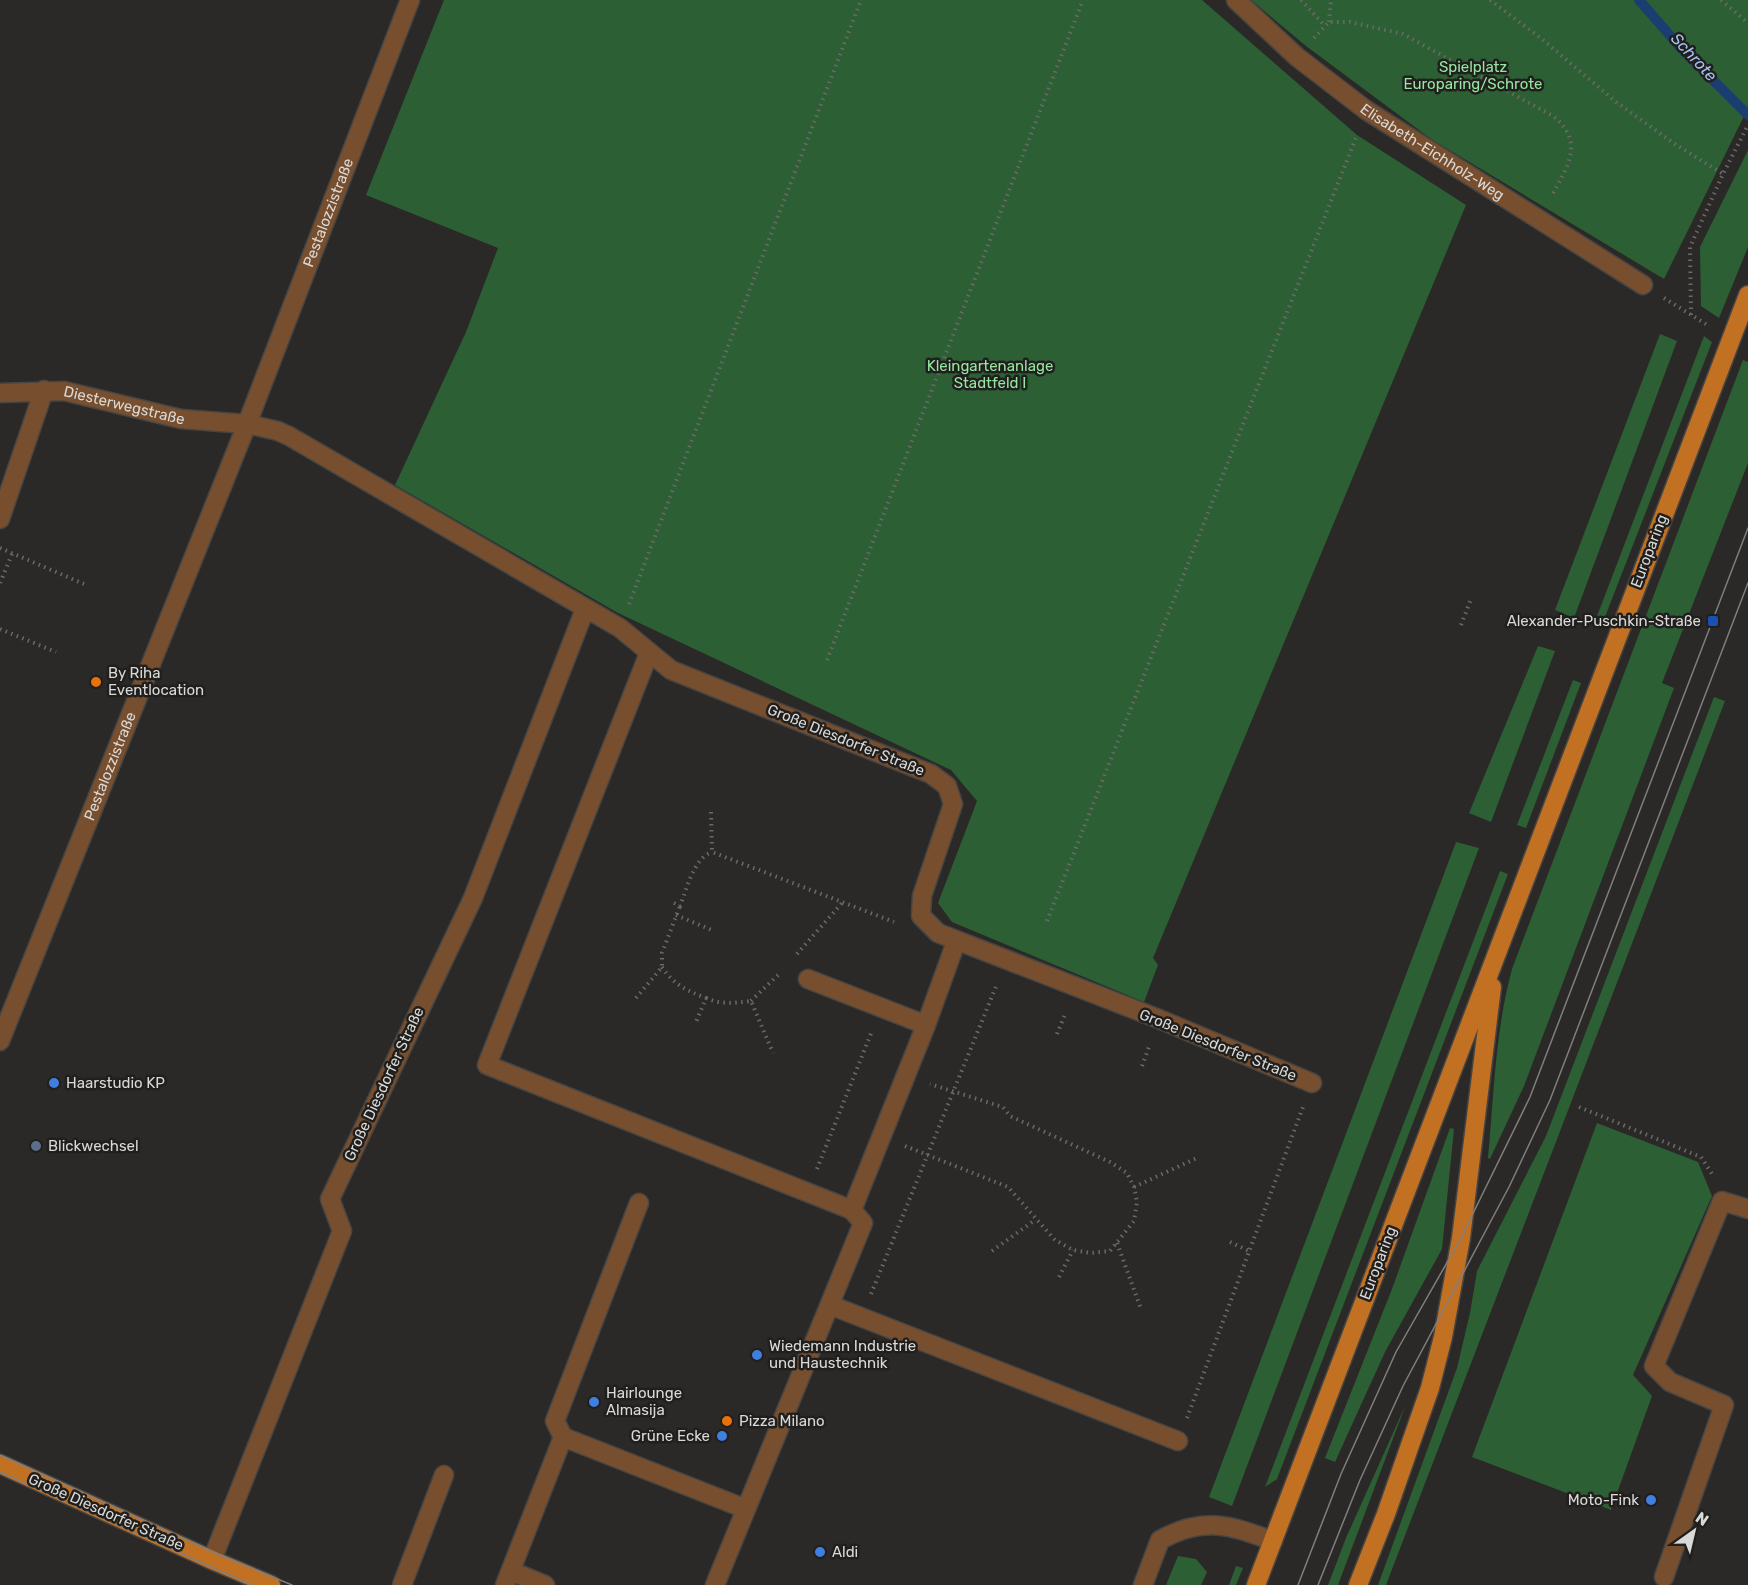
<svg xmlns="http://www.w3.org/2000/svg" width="1748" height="1585" font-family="Rubik,sans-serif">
<rect width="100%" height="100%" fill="#2a2927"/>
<!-- green -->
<g fill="#2c5f34">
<polygon points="444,0 1202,0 1357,135 1466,205 1153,958 1158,965 1144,1002 952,922 938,903 977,801 951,770 618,613 395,485 466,332 498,248 366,195"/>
<polygon points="1251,0 1748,0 1748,108 1664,279 1431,139 1306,46"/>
<polygon points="1748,150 1748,247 1719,318 1701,306 1700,247"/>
<polygon points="1660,334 1677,341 1574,618 1555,610"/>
<polygon points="1704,336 1712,342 1603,622 1594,624"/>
<path d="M1743 360 1748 362V463L1662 683 1674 688 1524 1086 1490 1159 1488 1158C1494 1095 1495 1031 1512 969Z"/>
<polygon points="1538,646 1555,651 1491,822 1469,813"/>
<polygon points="1573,680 1581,683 1526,828 1517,825"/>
<polygon points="1714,697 1725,701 1386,1585 1378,1585 1457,1368 1470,1313 1477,1271 1546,1136"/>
<polygon points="1456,842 1479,848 1232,1506 1209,1497"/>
<polygon points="1500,871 1508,874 1277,1479 1265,1487"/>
<polygon points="1597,1123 1698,1162 1712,1196 1633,1375 1652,1396 1611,1510 1472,1457"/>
<polygon points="1450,1128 1454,1129 1442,1249 1385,1352 1335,1462 1325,1458 1392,1289"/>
<polygon points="1406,1404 1338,1585 1328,1585 1346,1538"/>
<polygon points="1178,1556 1196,1559 1207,1572 1201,1585 1166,1585"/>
<polygon points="1236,1566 1243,1568 1236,1585 1229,1585"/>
</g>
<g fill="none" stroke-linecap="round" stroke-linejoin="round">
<!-- stream -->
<polyline stroke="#1b3e71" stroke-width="10" points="1639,0 1681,48 1748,115"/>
<defs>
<g id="minor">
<path id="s1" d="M1236 0 1297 57 1366 110 1643 285"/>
<path id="s2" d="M0 393 64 391 181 419 247 424 278 431 289 436 620 628 671 670 931 774 947 786 953 804 922 896 921 916 938 933 1159 1019 1312 1083"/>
<polyline points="0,519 44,390"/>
<polyline points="649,653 487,1065 852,1210"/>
<polyline points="808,979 926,1025"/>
<path id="s3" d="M0 1041 247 424 410 0"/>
<polyline points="639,1203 555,1421 563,1437 746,1509"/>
<polyline points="830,1305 1178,1441"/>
<polyline points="212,1560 342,1231 330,1199 473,898 585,609"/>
<polyline points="511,1571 545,1585"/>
<polyline points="1664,1577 1724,1405 1670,1382 1654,1366 1722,1201 1748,1209"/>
<polyline points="402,1585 444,1475"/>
<polyline points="505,1585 563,1437"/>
<polyline points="715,1585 863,1223 852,1210 926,1025 956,942"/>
<path d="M1143 1585 1160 1540C1203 1516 1230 1525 1273 1541"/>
</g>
<g id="major">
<polyline points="0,1464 212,1560 271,1585"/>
<polyline points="1256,1585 1748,295"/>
<polyline points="1358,1585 1386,1514 1430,1388 1443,1337 1461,1238 1492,987"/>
</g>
</defs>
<!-- minor casing -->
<use href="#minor" stroke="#464543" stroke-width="21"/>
<!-- major casing -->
<use href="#major" stroke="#464543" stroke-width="21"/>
<!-- path -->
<g stroke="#6b6a68" stroke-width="4" stroke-dasharray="1.5 4.5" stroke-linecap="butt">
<polyline points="1301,0 1325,26"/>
<polyline points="1490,0 1542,39 1616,102 1675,144 1723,174"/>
<polyline points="1721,0 1748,23"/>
<polyline points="1329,22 1331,0"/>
<path d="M1314 38 1329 22H1350L1403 34 1553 116C1585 142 1568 166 1552 195"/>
<polyline points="1664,298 1709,326"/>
<polyline points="1691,315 1690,247 1723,174 1748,125"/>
<polyline points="0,548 84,584"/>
<polyline points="0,583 12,554"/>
<polyline points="629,604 861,0"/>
<polyline points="1461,625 1471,599"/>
<polyline points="0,629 56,652"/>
<polyline points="827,660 1083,0"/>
<polyline points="711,812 712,852 894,922"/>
<path d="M674 903 680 906C687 889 693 859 712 852"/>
<polyline points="676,915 714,931"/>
<polyline points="1047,921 1357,135"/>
<polyline points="797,954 842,903"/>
<path d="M662 967C673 984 687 991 706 998L696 1022"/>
<polyline points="636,998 662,967 662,953 680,906"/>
<path d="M706 998C722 1005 734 1003 751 1001L773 1053"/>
<polyline points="751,1001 780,973"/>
<polyline points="1057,1034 1066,1012"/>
<polyline points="1142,1066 1150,1044"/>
<polyline points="1579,1107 1696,1155 1701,1157 1714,1177"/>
<polyline points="905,1146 1008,1187 1055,1240 1073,1250 1091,1253 1110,1251 1134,1221 1137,1202 1134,1187 1127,1173 1110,1162 1010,1116 1003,1107 930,1084"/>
<polyline points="817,1169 872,1031"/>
<polyline points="1134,1187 1199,1157"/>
<polyline points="1230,1242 1249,1251"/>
<polyline points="1117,1243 1141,1309"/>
<polyline points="992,1251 1035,1220"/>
<polyline points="1059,1277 1073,1250"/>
<polyline points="871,1294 997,984"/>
<polyline points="1187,1418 1303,1107"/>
</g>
<!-- minor -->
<use href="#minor" stroke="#774f2f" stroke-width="18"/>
<!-- major -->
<use href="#major" stroke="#c27123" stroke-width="18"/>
<!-- tram -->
<g stroke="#807f7d" stroke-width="1.5">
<polyline points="0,1455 215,1553 292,1585"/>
<polyline points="0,1472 252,1585"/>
<polyline points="1298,1585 1341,1474 1396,1352 1461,1238 1530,1097 1748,528"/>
<polyline points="1318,1585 1360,1480 1403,1386 1509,1187 1550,1100 1748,583"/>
</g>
</g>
<!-- markers -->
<rect fill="#1a4fb4" stroke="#201f1d" stroke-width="2" x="1707" y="615" width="12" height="12" rx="3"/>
<g fill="#e8710a" stroke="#201f1d" stroke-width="2">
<circle cx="96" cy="682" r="6"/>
<circle cx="727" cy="1421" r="6"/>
</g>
<g fill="#3f7fe0" stroke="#201f1d" stroke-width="2">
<circle cx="54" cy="1083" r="6"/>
<circle cx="757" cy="1355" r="6"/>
<circle cx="594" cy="1402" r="6"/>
<circle cx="722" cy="1436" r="6"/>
<circle cx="1651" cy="1500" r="6"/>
<circle cx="820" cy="1552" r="6"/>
</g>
<circle fill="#5c6f8a" stroke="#201f1d" stroke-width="2" cx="36" cy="1146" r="6"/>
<g text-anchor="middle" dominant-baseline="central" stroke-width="5" stroke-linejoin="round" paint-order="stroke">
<!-- park labels -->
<g font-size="15" fill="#95e79f" stroke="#201f1d">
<text x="1473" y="67">Spielplatz<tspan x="1473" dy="17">Europaring/Schrote</tspan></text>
<text x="990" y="366">Kleingartenanlage<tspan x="990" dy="17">Stadtfeld I</tspan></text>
</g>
<!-- street labels -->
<g font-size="15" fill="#d9d9d7" stroke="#201f1d">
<text stroke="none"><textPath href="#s1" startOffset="249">Elisabeth-Eichholz-Weg</textPath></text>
<text stroke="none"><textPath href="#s3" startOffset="891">Pestalozzistraße</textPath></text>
<text stroke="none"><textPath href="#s2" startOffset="126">Diesterwegstraße</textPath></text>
<text transform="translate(1649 551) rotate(-69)">Europaring</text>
<text transform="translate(846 740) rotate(22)">Große Diesdorfer Straße</text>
<text stroke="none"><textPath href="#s3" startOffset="296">Pestalozzistraße</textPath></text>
<text transform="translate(1218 1045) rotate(22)">Große Diesdorfer Straße</text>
<text transform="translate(384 1084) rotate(-65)">Große Diesdorfer Straße</text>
<text transform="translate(1378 1263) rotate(-69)">Europaring</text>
<text transform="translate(106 1512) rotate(24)">Große Diesdorfer Straße</text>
</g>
<!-- poi labels -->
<g font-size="15" fill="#d9d9d7" stroke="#201f1d" text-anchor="start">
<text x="1701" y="621" text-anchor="end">Alexander-Puschkin-Straße</text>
<text x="108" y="673">By Riha<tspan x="108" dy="17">Eventlocation</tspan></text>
<text x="66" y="1083">Haarstudio KP</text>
<text x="48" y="1146">Blickwechsel</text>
<text x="769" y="1346">Wiedemann Industrie<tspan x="769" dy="17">und Haustechnik</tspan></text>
<text x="606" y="1393">Hairlounge<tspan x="606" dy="17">Almasija</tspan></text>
<text x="739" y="1421">Pizza Milano</text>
<text x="710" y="1436" text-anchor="end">Grüne Ecke</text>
<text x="1639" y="1500" text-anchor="end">Moto-Fink</text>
<text x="832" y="1552">Aldi</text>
</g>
<!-- water labels -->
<g font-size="16" font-style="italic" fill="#a4c3f3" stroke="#201f1d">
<text transform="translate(1694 57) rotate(47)">Schrote</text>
</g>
</g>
<!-- north arrow -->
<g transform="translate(1694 1531) rotate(34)" stroke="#201f1d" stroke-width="4.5" paint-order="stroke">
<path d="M0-4.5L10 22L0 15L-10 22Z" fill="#d9d9d7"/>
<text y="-9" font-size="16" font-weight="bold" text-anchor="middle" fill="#d9d9d7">N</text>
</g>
</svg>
